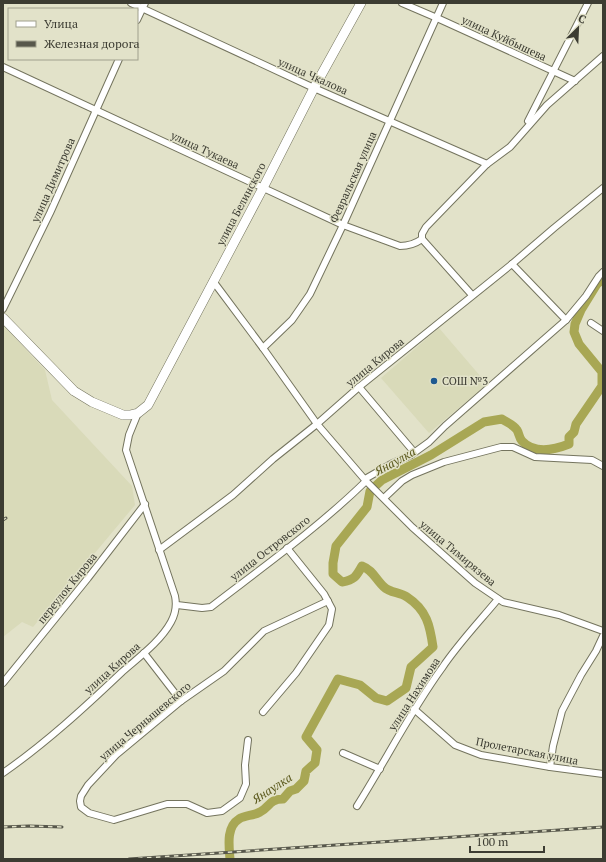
<svg xmlns="http://www.w3.org/2000/svg" width="606" height="862" font-family="'PT Serif',serif">
<rect width="100%" height="100%" fill="#e2e2c9"/>
<!-- built -->
<g fill="#d9dab9">
<polygon points="3,325 45,370 52,400 132,486 135,505 33,627 22,622 3,637"/>
<polygon points="439,328 487,384 429,433 381,378"/>
</g>
<g fill="none" stroke-linecap="round" stroke-linejoin="round">
<!-- river -->
<path stroke="#a8a754" stroke-width="9" d="M230 859C229 846 226 827 239 819 245 815 253 816 260 812 270 807 269 799 283 799L290 791 296 789 304 781 306 771 315 763 317 750 306 737 338 679 360 685 376 698 387 701 406 688 411 667 433 647C430 626 427 610 407 597 400 592 390 593 384 587 376 580 373 570 362 566 356 577 354 580 342 582L333 574V563L336 546 367 507 370 491 382 480 431 455 484 422 502 419C506 422 514 425 517 430 519 433 519 438 522 441 534 454 554 450 569 444V437L574 432 576 424 602 386V372L579 344 574 332 575 324 581 310 597 284 603 279"/>
<defs>
<g id="street">
<polyline points="131,3 314,88 487,164"/>
<polyline points="402,3 437,18 575,81"/>
<polyline points="137,20 145,3"/>
<path d="M3 67 343 225 400 246C409 246 415 244 422 239"/>
<polyline points="528,121 588,3"/>
<polyline points="512,264 566,320"/>
<polyline points="213,281 263,348 317,424 366,481 412,527 475,583 503,602 559,615 603,631"/>
<polyline points="472,295 422,239 422,234 426,227 487,164 510,147 547,105 603,56"/>
<polyline points="3,309 50,213 119,59"/>
<polyline points="591,323 603,331"/>
<polyline points="263,348 292,320 310,294 343,225 443,3"/>
<polyline points="359,387 414,452"/>
<polyline points="365,479 391,464 411,455 429,442 445,426 566,320 586,296 599,276 603,272"/>
<polyline points="384,498 402,481 412,475 444,462 501,447 513,447 535,457 592,460 603,466"/>
<polyline points="159,550 233,495 273,459 317,424 359,387 512,264 554,228 603,188"/>
<path d="M177 605 202 608 211 607C263 567 319 527 366 481"/>
<polyline points="144,653 181,701"/>
<polyline points="3,683 88,578 145,504"/>
<polyline points="414,709 455,745 481,755 550,767 603,774"/>
<polyline points="263,712 296,673 329,625 332,609 324,594 287,548"/>
<polyline points="248,740 245,765 246,784 240,798 222,811 207,813 187,804 167,804 114,820 89,813 81,807 80,801 81,796 88,785 116,755 181,701 224,671 264,631 328,601"/>
<polyline points="343,753 380,769"/>
<polyline points="550,767 553,746 562,711 581,675 596,651 603,636"/>
<path d="M3 773C46 743 84 708 122 672 139 657 160 642 171 622 176 613 177 606 175 596L126 450 129 435 138 413"/>
<path d="M357 806C386 760 410 712 442 668 458 644 479 622 498 599"/>
</g>
<polyline id="secondary" points="3,318 74,391 92,402 123,415 130,415 138,413 148,405 263,188 314,88 361,3"/>
</defs>
<!-- street casing -->
<use href="#street" stroke="#74745e" stroke-width="8"/>
<!-- secondary casing -->
<use href="#secondary" stroke="#74745e" stroke-width="10"/>
<!-- street -->
<use href="#street" stroke="#fff" stroke-width="6"/>
<!-- secondary -->
<use href="#secondary" stroke="#fff" stroke-width="9"/>
<defs>
<g id="rail">
<polyline points="3,520 6,518"/>
<polyline points="3,827 29,826 62,827"/>
<polyline points="129,859 603,827"/>
</g>
</defs>
<!-- rail casing -->
<use href="#rail" stroke="#57574b" stroke-width="3"/>
<!-- rail -->
<use href="#rail" stroke="#e2e2c9" stroke-width="1.5" stroke-dasharray="4.5" stroke-linecap="butt"/>
</g>
<!-- markers -->
<circle fill="#1e5990" stroke="#e2e2c9" stroke-width="1.5" cx="434" cy="381" r="4"/>
<g text-anchor="middle" dominant-baseline="central" stroke-width="3" stroke-linejoin="round" paint-order="stroke">
<!-- street labels -->
<g font-size="11" fill="#3c3c32" stroke="#e2e2c9">
<text transform="translate(504 38) rotate(25)">улица Куйбышева</text>
<text transform="translate(313 76) rotate(24)">улица Чкалова</text>
<text transform="translate(205 150) rotate(25)">улица Тукаева</text>
<text transform="translate(353 177) rotate(-66)">Февральская улица</text>
<text transform="translate(53 180) rotate(-66)">улица Димитрова</text>
<text transform="translate(241 204) rotate(-62)">улица Белинского</text>
<text transform="translate(375 362) rotate(-39)">улица Кирова</text>
<text transform="translate(270 548) rotate(-38)">улица Островского</text>
<text transform="translate(458 553) rotate(40)">улица Тимирязева</text>
<text transform="translate(67 588) rotate(-51)">переулок Кирова</text>
<text transform="translate(112 668) rotate(-42)">улица Кирова</text>
<text transform="translate(414 694) rotate(-57)">улица Нахимова</text>
<text transform="translate(145 721) rotate(-40)">улица Чернышевского</text>
<text transform="translate(527 751) rotate(11)">Пролетарская улица</text>
</g>
<!-- poi labels -->
<g font-size="11" fill="#3c3c32" stroke="#e2e2c9" text-anchor="start">
<text x="442" y="381">СОШ №3</text>
</g>
<!-- water labels -->
<g font-size="12" font-style="italic" fill="#5a581b" stroke="#e2e2c9">
<text transform="translate(395 461) rotate(-29)">Янаулка</text>
<text transform="translate(272 788) rotate(-33)">Янаулка</text>
</g>
</g>
<!-- border -->
<rect width="606" height="862" fill="none" stroke="#3c3c32" stroke-width="8"/>
<!-- legend -->
<rect x="8" y="8" width="130" height="52" fill="#e2e2c9" stroke="#a0a08d"/>
<rect x="16" y="21" width="20" height="6" fill="#ffffff" stroke="#a0a08d"/>
<text x="44" y="28" font-size="12" fill="#3c3c32">Улица</text>
<rect x="16" y="41" width="20" height="6" fill="#57574b" stroke="#a0a08d"/>
<text x="44" y="48" font-size="12" fill="#3c3c32">Железная дорога</text>
<!-- north arrow -->
<g transform="translate(578 28) rotate(24)" stroke="#e2e2c9" stroke-width="3" paint-order="stroke">
<path d="M0-3L7 15L0 10L-7 15Z" fill="#3c3c32"/>
<text y="-6" font-size="11" font-weight="bold" text-anchor="middle" fill="#3c3c32">С</text>
</g>
<!-- scale -->
<path d="M470 846v6h74v-6" fill="none" stroke="#3c3c32" stroke-width="2"/>
<text x="476" y="846" font-size="12" fill="#3c3c32" stroke="#e2e2c9" stroke-width="3" paint-order="stroke">100 m</text>
</svg>
